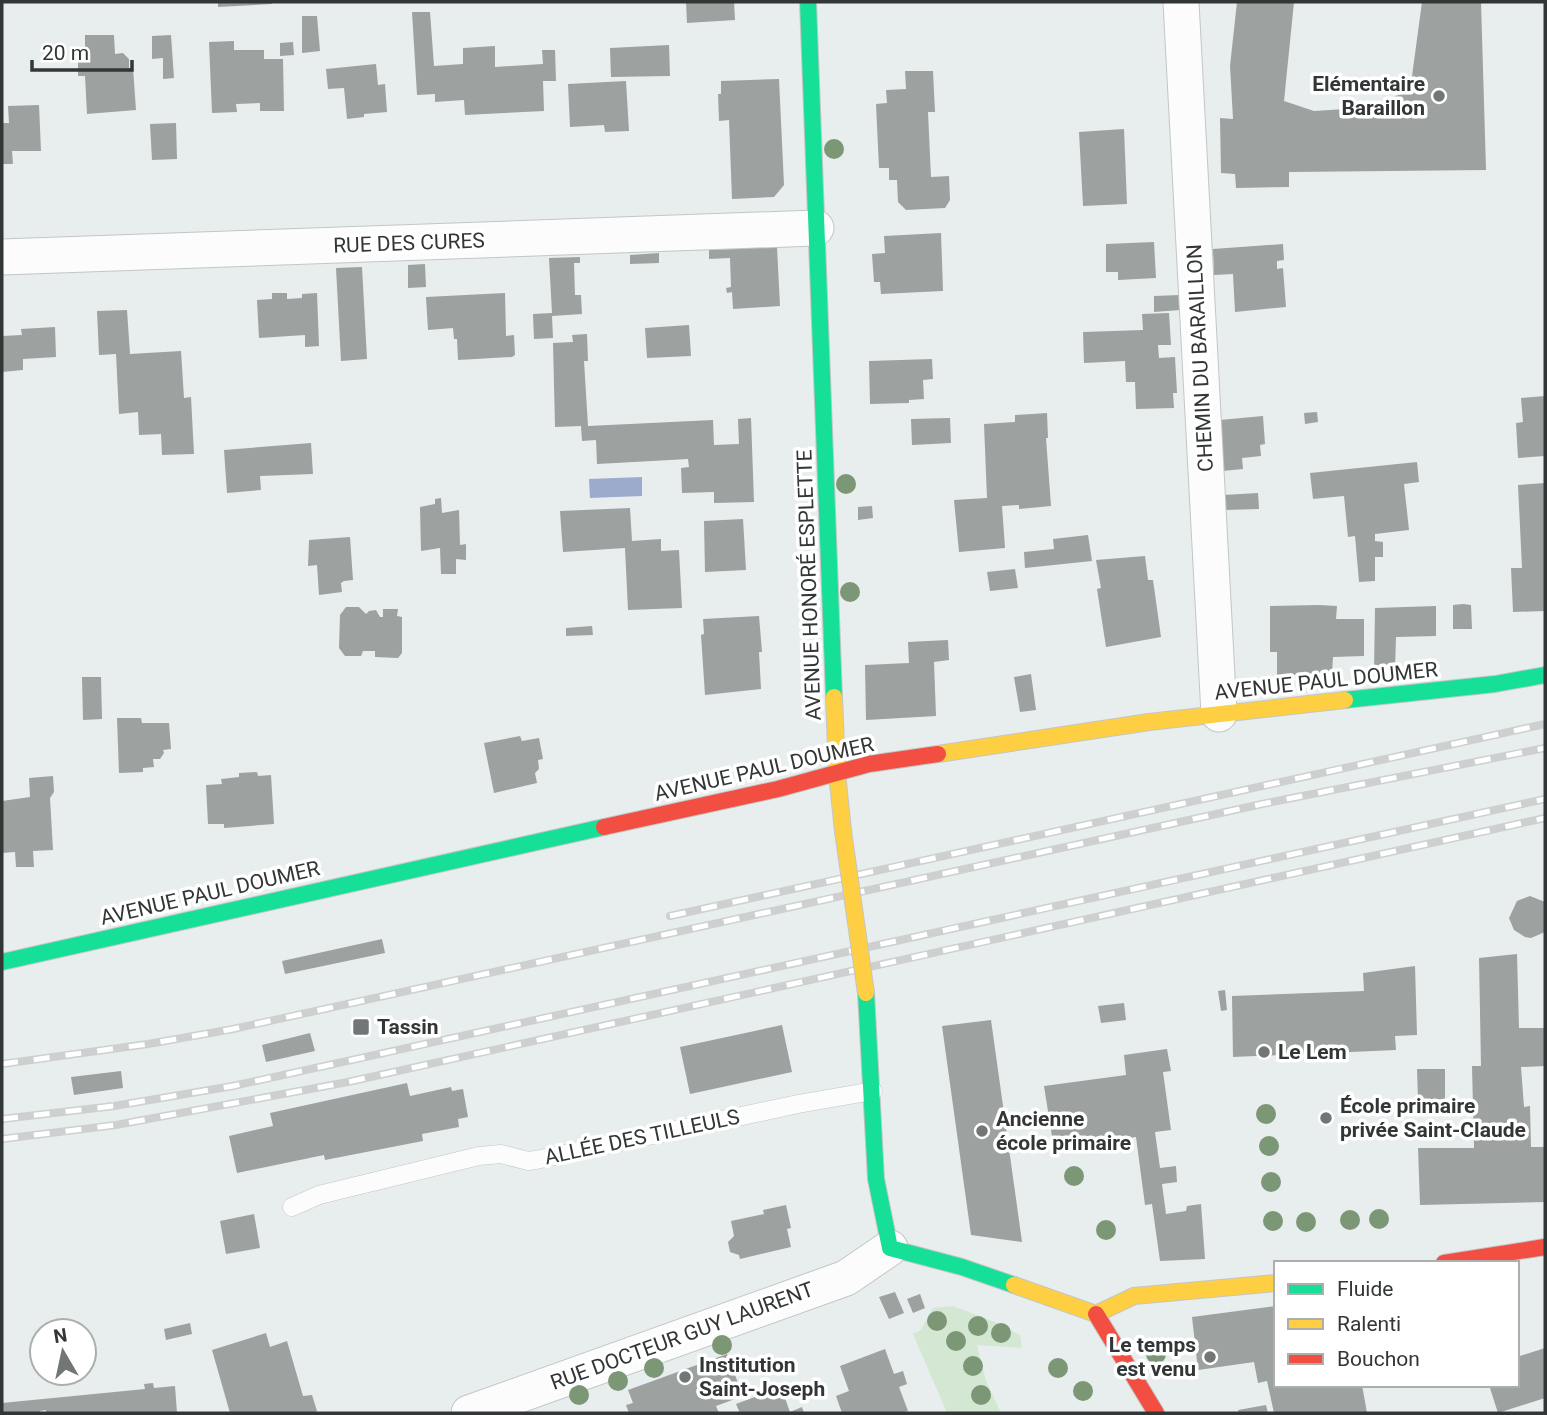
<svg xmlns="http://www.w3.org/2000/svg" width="1547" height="1415" font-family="Roboto,sans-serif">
<rect width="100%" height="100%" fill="#e8eded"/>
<!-- green -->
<polygon fill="#d3e7d2" points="953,1306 997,1323 1020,1335 1022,1348 977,1345 986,1381 1001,1413 947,1413 913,1334 921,1330 933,1308"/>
<!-- water -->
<polygon fill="#9cabcb" points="642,477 642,496 590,498 589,479"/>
<!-- building -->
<g fill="#9da1a0">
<polygon points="218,2 272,2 272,4 218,7"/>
<polygon points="686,2 734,2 735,20 687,23"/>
<polygon points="1237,2 1294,2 1284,101 1314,111 1361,108 1410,91 1422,2 1481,2 1486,170 1289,172 1289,187 1236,188 1235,174 1221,173 1220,118 1233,119 1230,66"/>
<polygon points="412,12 430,12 434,66 463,64 463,48 495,46 495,67 543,64 542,50 555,50 556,81 543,81 544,111 465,115 464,100 435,102 435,94 417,95"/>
<polygon points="302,16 317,16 320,51 302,53"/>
<polygon points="85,35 114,35 115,54 123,53 129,59 129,68 133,68 136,110 87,114 85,76 78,76 78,55 85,55"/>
<polygon points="171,35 174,78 163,79 163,58 152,59 152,36"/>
<polygon points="234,41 234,50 264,50 264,59 283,59 284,111 260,111 260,103 236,104 237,112 212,113 209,42"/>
<polygon points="293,42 294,55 280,56 280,43"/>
<polygon points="669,45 670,76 611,77 610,48"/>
<polygon points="376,64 378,85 385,84 387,112 364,114 364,117 347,119 344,88 328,89 326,69"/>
<polygon points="905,71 933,71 935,112 928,112 931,177 949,176 950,200 945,208 906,210 898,202 897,180 889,180 889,168 879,168 876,104 887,103 886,90 906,89"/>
<polygon points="779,79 784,185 774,197 732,199 729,120 719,121 718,94 721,94 721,81"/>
<polygon points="626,81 629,131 605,132 604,125 570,127 568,84"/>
<polygon points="39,105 41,151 12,151 13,164 2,164 2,123 9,123 8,106"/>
<polygon points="176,123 177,159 152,160 150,124"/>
<polygon points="1124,129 1127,204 1083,206 1079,132"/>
<polygon points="941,233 943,291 881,294 880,282 874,282 872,254 885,253 884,236"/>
<polygon points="1154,242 1156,278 1118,280 1118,272 1106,272 1106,244"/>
<polygon points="1283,244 1284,260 1277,261 1277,269 1283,268 1286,307 1235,312 1233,274 1214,275 1213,249"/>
<polygon points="777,247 780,306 733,309 732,292 727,293 726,288 731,287 730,258 709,259 709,250"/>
<polygon points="659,253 659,263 630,264 630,255"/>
<polygon points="580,257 580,263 574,263 575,295 581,295 582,314 552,316 553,338 534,339 533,314 552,313 549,258"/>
<polygon points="425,264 426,287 408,288 408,265"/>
<polygon points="362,267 367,359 341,361 336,268"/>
<polygon points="272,293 287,293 287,299 302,298 302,294 317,293 319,346 305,347 305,335 259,338 257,300 272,299"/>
<polygon points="505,293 506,336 514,335 515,355 512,357 458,360 457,339 454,339 453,328 428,330 426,297"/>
<polygon points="1180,295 1180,310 1154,312 1154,296"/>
<polygon points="127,310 130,354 181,351 184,398 191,397 194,454 162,455 161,434 139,435 138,412 119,414 116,354 99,355 97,311"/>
<polygon points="1169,313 1171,345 1158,345 1159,358 1175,357 1177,393 1173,393 1174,408 1136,409 1135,382 1126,382 1125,361 1084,363 1083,332 1143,330 1142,314"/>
<polygon points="689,325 691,356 647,358 645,328"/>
<polygon points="55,327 56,357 23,359 23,370 2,372 2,336 22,335 21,329"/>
<polygon points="587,334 588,361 584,361 588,426 713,420 714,445 739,444 738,419 751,418 754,502 714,503 714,492 682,493 681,468 689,467 688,459 597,464 596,440 582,441 581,426 555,427 553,343 573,342 572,335"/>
<polygon points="932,359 933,379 923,380 924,399 909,400 909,403 870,404 869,361"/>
<polygon points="1545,396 1545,456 1518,458 1516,423 1523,422 1521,398"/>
<polygon points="1317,412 1318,422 1305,424 1304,413"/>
<polygon points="1047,413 1048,438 1046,438 1051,506 1019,509 1019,505 1002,506 1005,548 959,552 954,500 987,498 984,424 1015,422 1015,415"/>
<polygon points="1263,416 1265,444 1260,445 1261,456 1242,458 1243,469 1222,471 1220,420"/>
<polygon points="950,418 951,443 912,445 911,419"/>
<polygon points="311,443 313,474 260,476 261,490 227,493 224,450"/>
<polygon points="1417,462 1419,482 1404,484 1409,530 1375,534 1375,541 1383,542 1383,557 1375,557 1375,581 1359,582 1355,536 1348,537 1344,496 1313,499 1310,473"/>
<polygon points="1545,483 1545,611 1513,612 1511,568 1522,568 1518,485"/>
<polygon points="1258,493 1259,509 1224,510 1223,495"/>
<polygon points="441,498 442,513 459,510 460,545 466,544 466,560 456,559 456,574 441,574 440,548 421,551 420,507 435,504 435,499"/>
<polygon points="872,506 873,518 858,520 858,507"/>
<polygon points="630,508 632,541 661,539 661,551 679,550 682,608 628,610 625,548 563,552 560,511"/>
<polygon points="743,519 746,570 705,572 704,521"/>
<polygon points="1088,535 1092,561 1025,568 1024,552 1054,549 1053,539"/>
<polygon points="350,537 353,580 344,581 341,583 342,592 319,595 317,565 308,566 309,540"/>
<polygon points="1145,556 1148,580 1153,580 1161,637 1106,647 1097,589 1101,588 1096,560"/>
<polygon points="1015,569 1018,588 990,591 987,572"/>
<polygon points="1463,604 1471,605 1472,629 1453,629 1453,605"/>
<polygon points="1319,605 1337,606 1336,619 1364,619 1364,656 1333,657 1332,673 1277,676 1277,652 1270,652 1270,606"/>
<polygon points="1436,606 1436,636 1396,637 1395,668 1374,671 1375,608"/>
<polygon points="346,607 359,607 366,614 369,611 376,610 380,617 383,617 383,609 398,609 397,616 402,617 402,653 398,658 375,657 375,651 363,651 361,656 345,656 339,648 340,615"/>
<polygon points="759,616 762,652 759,652 761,689 705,695 701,635 704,634 703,619"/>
<polygon points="592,626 593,635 566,636 566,628"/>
<polygon points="948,640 949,660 934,662 936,716 866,720 865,665 909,663 908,642"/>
<polygon points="1031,674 1036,710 1020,712 1014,677"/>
<polygon points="82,677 101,677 102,719 83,720"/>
<polygon points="117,718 141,718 142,723 169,723 171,749 163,750 164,753 160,759 153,759 154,767 143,768 143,772 119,773"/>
<polygon points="520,736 522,741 539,738 543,759 538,760 539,769 535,773 537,783 494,793 484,743"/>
<polygon points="257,772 258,776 271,775 274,824 224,828 224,824 208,824 206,785 222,784 221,779 239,777 239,773"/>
<polygon points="53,776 54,792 50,798 53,850 33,851 34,867 16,867 15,852 2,853 2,801 30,797 29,778"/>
<polygon points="1530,896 1545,902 1545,932 1531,938 1525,937 1514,930 1509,918 1517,901"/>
<polygon points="382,939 385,953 285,974 282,961"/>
<polygon points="1517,954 1519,1028 1545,1028 1545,1066 1521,1067 1524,1107 1530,1106 1531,1147 1545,1147 1545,1202 1420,1205 1418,1148 1474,1148 1472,1066 1481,1066 1479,958"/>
<polygon points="1415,966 1417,1035 1395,1036 1396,1050 1233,1057 1232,996 1364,991 1363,973"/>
<polygon points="1225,990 1227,1010 1221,1011 1218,991"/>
<polygon points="1124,1003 1126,1020 1101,1023 1098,1006"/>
<polygon points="991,1020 1022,1242 971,1235 942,1026"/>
<polygon points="782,1025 792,1072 690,1094 680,1047"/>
<polygon points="310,1033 315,1051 266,1062 262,1045"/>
<polygon points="1167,1049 1171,1071 1163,1072 1171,1130 1155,1132 1160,1168 1176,1166 1177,1182 1162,1184 1166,1214 1186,1211 1187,1206 1201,1204 1205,1259 1160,1261 1152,1204 1145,1205 1136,1137 1054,1149 1044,1086 1126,1075 1124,1055"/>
<polygon points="1417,1069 1445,1069 1445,1099 1418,1100"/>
<polygon points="121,1071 123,1088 74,1095 71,1077"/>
<polygon points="407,1083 410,1096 451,1087 452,1091 463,1089 468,1117 458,1119 459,1127 422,1134 423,1141 325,1160 324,1155 237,1173 229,1136 273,1126 270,1113"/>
<polygon points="786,1205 791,1228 787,1229 791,1247 740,1259 739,1255 730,1252 728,1242 734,1236 731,1221 764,1214 763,1210"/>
<polygon points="254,1214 260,1248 226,1254 220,1221"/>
<polygon points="895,1292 904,1313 889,1319 879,1297"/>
<polygon points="920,1294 925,1308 913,1313 907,1299"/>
<polygon points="1276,1306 1276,1385 1362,1385 1367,1413 1274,1413 1267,1381 1258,1383 1254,1362 1198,1370 1192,1317"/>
<polygon points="190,1323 192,1334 166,1340 164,1329"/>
<polygon points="266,1333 270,1347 287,1341 303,1396 312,1395 317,1411 315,1413 230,1413 212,1350"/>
<polygon points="1545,1348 1545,1398 1498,1413 1489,1385 1517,1385 1517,1357"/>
<polygon points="885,1349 894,1374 903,1371 907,1384 899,1387 908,1411 901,1413 842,1413 836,1396 849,1391 840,1366"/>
<polygon points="727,1354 743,1396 716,1406 719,1413 629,1413 626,1405 633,1403 628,1390"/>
<polygon points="153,1383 154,1388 175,1386 177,1413 46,1413 46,1410 40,1411 40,1413 2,1413 2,1403 145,1389 144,1384"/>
<polygon points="781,1387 790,1412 802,1407 804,1413 740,1413 736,1404"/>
<polygon points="1266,1405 1268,1413 1239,1413 1238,1410"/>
</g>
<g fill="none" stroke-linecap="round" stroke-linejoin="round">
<defs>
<polyline id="lane" points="292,1207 319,1195 479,1156 501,1154 528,1161 536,1160 798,1104 873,1091"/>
<g id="street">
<polyline points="1181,2 1219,714"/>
<polyline points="2,257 816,228"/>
<polyline points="469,1413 846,1278 890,1248"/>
</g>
<g id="fast">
<polyline points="808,2 834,697"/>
<polyline points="1345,700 1495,684 1545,675"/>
<polyline points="2,962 604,827"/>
<polyline points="866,993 876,1179 890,1248 962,1267 1014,1285"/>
</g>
<g id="slow">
<polyline points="834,697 837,773 843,831"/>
<polyline points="938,754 1149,722 1345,700"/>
<polyline points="1014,1285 1096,1314 1134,1296 1276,1283"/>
</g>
<g id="jam">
<polyline points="604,827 778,789 869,764 938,754"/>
<polyline points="1444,1263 1545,1247"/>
<polyline points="1096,1314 1156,1413"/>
</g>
</defs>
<!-- lane casing -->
<use href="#lane" stroke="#c2c6c6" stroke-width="19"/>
<!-- street casing -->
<use href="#street" stroke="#c2c6c6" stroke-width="37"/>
<!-- fast casing -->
<use href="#fast" stroke="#c2c6c6" stroke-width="18"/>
<!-- slow casing -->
<use href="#slow" stroke="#c2c6c6" stroke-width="18"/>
<!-- jam casing -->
<use href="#jam" stroke="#c2c6c6" stroke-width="18"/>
<!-- lane -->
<use href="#lane" stroke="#fcfcfc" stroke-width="18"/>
<!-- street -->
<use href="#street" stroke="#fcfcfc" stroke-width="35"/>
<!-- fast -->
<use href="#fast" stroke="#16e098" stroke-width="16"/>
<!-- slow -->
<use href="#slow" stroke="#ffcf43" stroke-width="16"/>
<!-- jam -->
<use href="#jam" stroke="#f24e42" stroke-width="16"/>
<defs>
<g id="rail">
<polyline points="670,916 1545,724"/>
<polyline points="2,1064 148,1044 233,1029 1262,804 1545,748"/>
<polyline points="2,1119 114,1106 233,1086 1545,799"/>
<polyline points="2,1139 116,1125 348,1082 1545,818"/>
</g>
</defs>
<!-- rail casing -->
<use href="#rail" stroke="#ced0d0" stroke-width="8"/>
<!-- rail -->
<use href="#rail" stroke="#fff" stroke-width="5" stroke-dasharray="16" stroke-linecap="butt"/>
<defs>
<polyline id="slow-bridge" points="843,831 866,993"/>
</defs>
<!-- slow-bridge casing -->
<use href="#slow-bridge" stroke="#c2c6c6" stroke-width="18" stroke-linecap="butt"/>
<!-- slow-bridge -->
<use href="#slow-bridge" stroke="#ffcf43" stroke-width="16"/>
</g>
<!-- trees -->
<g fill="#7b9776">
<circle cx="834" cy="149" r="10"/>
<circle cx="846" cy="484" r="10"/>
<circle cx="850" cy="592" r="10"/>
<circle cx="1266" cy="1114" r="10"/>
<circle cx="1269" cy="1146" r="10"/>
<circle cx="1074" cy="1176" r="10"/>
<circle cx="1271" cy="1182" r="10"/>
<circle cx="1379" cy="1219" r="10"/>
<circle cx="1350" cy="1220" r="10"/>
<circle cx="1273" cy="1221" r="10"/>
<circle cx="1306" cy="1222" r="10"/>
<circle cx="1106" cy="1230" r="10"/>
<circle cx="937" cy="1321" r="10"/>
<circle cx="978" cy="1326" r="10"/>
<circle cx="1001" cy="1333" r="10"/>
<circle cx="956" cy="1341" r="10"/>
<circle cx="722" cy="1345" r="10"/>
<circle cx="1156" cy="1354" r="10"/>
<circle cx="973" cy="1366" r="10"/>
<circle cx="654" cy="1368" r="10"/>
<circle cx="1058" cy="1368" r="10"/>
<circle cx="618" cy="1381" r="10"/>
<circle cx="1083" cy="1391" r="10"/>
<circle cx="579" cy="1395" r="10"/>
<circle cx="981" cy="1395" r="10"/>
</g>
<!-- markers -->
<g fill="#727677" stroke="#fff" stroke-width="2.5">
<circle cx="1439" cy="96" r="7"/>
<rect x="352" y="1018" width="18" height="18" rx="3.5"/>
<circle cx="1264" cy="1052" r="7"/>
<circle cx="1326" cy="1118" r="7"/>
<circle cx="982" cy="1131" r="7"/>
<circle cx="1210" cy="1357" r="7"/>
<circle cx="685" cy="1377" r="7"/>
</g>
<g text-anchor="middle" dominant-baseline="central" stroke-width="7" stroke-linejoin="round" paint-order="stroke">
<!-- poi labels -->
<g font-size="21" font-weight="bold" fill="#333637" stroke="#fff" text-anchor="start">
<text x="1425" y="84" text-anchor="end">Elémentaire<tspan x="1425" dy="24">Baraillon</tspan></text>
<text x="377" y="1027">Tassin</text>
<text x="1278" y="1052">Le Lem</text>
<text x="1340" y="1106">École primaire<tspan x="1340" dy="24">privée Saint-Claude</tspan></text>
<text x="996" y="1119">Ancienne<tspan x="996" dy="24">école primaire</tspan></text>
<text x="1196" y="1345" text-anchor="end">Le temps<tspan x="1196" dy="24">est venu</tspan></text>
<text x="699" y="1365">Institution<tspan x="699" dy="24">Saint-Joseph</tspan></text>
</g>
<!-- street labels -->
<g font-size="21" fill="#333637" stroke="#fff">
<text transform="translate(409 243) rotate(-2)">RUE DES CURES</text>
<text transform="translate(1200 358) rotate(-93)">CHEMIN DU BARAILLON</text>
<text transform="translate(809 585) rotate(-92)">AVENUE HONORÉ ESPLETTE</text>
<text transform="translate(1326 681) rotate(-6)">AVENUE PAUL DOUMER</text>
<text transform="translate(764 769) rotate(-13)">AVENUE PAUL DOUMER</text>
<text transform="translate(210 893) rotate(-13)">AVENUE PAUL DOUMER</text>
<text transform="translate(642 1137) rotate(-12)">ALLÉE DES TILLEULS</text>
<text transform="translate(682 1336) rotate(-20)">RUE DOCTEUR GUY LAURENT</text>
</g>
</g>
<!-- border -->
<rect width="1547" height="1415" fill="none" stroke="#333637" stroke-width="7"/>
<!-- legend -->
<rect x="1274" y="1261" width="245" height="126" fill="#ffffff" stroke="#adafaf" stroke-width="2"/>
<rect x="1288" y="1284" width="35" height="10" fill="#16e098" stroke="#adafaf" stroke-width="2"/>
<text x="1337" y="1296" font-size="21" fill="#333637">Fluide</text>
<rect x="1288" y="1319" width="35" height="10" fill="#ffcf43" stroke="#adafaf" stroke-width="2"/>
<text x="1337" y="1331" font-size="21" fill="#333637">Ralenti</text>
<rect x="1288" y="1354" width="35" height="10" fill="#f24e42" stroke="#adafaf" stroke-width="2"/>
<text x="1337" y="1366" font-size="21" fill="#333637">Bouchon</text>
<!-- north arrow -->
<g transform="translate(63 1352) rotate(351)"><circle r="33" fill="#ffffff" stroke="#adafaf" stroke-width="2"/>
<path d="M0-5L12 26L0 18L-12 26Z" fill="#727677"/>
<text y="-10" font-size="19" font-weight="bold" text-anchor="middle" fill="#333637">N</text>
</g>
<!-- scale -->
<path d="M32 60v10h100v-10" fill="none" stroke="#333637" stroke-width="3.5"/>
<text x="42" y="60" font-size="21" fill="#333637" stroke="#ffffff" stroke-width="5" paint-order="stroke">20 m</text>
</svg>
